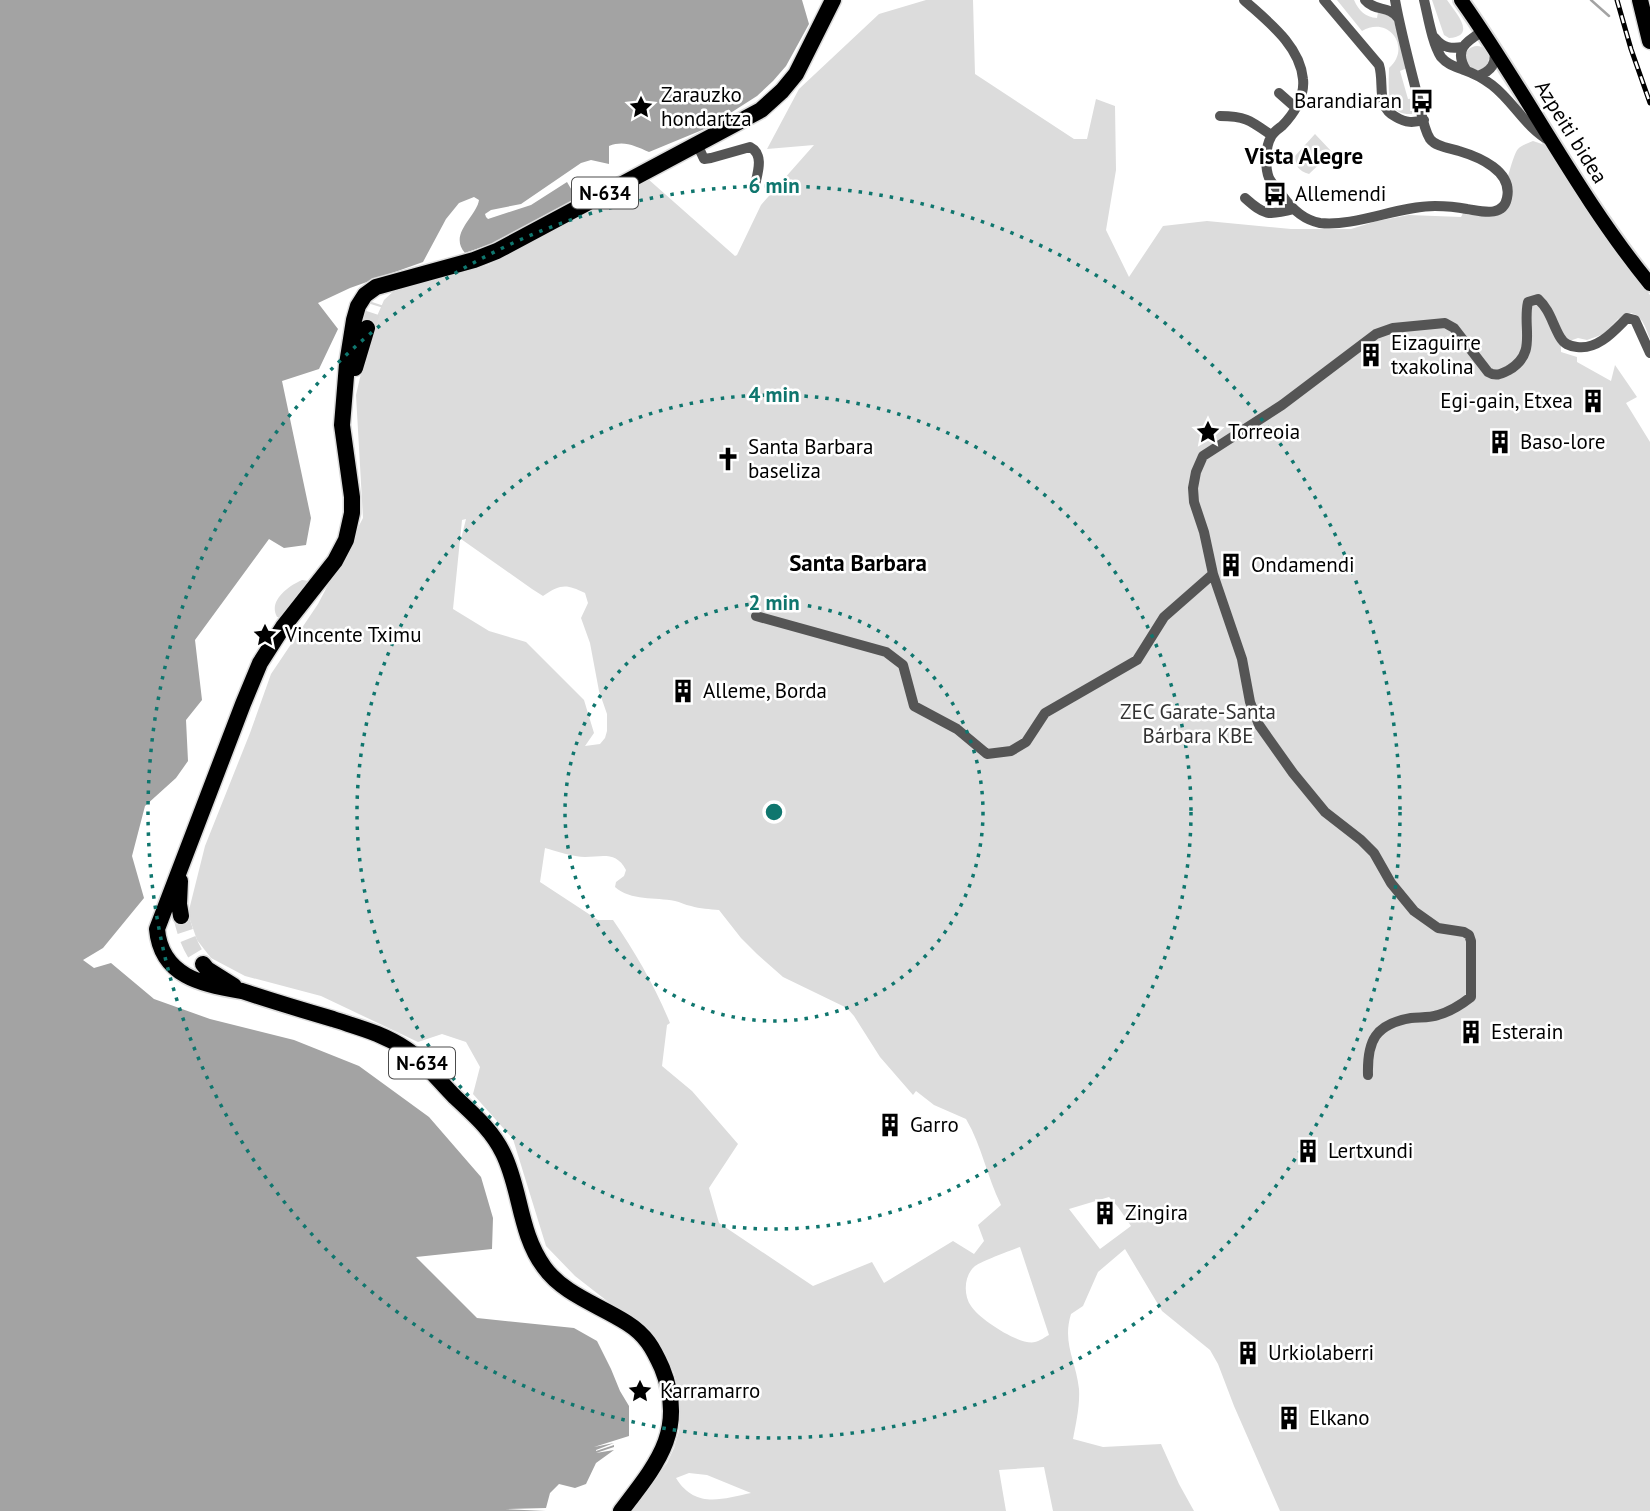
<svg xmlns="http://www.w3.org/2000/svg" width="1650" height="1511" font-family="'PT Sans',sans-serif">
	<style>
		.green { fill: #dcdcdc; fill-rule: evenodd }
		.water { fill: #a3a3a3 }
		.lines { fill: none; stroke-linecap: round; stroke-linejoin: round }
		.stream { stroke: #a3a3a3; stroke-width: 2.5 }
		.highway-tunnel { stroke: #d9d9d9; stroke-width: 16; stroke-dasharray: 16 8; stroke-linecap: butt }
		.major-casing { stroke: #dbdbdb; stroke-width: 18 }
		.highway-casing { stroke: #dbdbdb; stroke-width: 19 }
		.minor { stroke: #555; stroke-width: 10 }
		.major { stroke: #000; stroke-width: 14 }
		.highway { stroke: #000; stroke-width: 16 }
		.rail-casing { stroke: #000; stroke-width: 5 }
		.rail { stroke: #fff; stroke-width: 2.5; stroke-dasharray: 8; stroke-linecap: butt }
		.ring { fill: none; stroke: #0f766e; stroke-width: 3.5; stroke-dasharray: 3.5 7 }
		.labels { text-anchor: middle; stroke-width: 5; stroke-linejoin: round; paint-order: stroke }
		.shield { fill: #fff; stroke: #4c4c4c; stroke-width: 2 }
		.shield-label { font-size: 19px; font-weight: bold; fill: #000 }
		.poi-label { font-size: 21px; fill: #000; stroke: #fff; text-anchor: start }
		.street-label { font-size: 21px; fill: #000; stroke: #fff }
		.park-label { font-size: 21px; fill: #333; stroke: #fff }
		.neighbourhood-label { font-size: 23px; font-weight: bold; fill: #000; stroke: #fff }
		.centre { fill: #0f766e; stroke: #fff; stroke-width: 3.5 }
		.ring-label { font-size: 21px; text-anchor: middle; font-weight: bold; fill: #0f766e; stroke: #fff; stroke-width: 5; stroke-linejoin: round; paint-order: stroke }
	</style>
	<rect width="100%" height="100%" fill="#fff"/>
	<path class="green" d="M 926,0 L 973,0 L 975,74 L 1074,139 L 1087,139 L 1096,99 L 1115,106 L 1116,170 L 1106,230 L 1129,277 L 1163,226 L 1207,221 L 1291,229 L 1351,229 L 1377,221 L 1409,215 L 1461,217 L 1464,211 L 1498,214 C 1502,202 1512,155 1518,149 C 1521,145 1529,143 1533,141 L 1548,146 L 1613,250 L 1650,295 L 1650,339 C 1646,329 1643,316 1631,313 L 1618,319 L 1604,334 L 1587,340 L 1578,338 L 1561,344 L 1561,352 L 1577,357 L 1577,362 L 1611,381 L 1615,365 L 1637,397 L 1626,403 L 1650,442 L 1650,1511 L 1280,1511 L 1234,1406 L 1218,1364 L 1210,1350 L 1162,1311 L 1125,1249 L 1098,1272 L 1083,1306 L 1071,1314 C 1062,1343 1076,1361 1079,1389 C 1080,1406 1076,1423 1073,1439 L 1103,1447 L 1161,1444 L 1179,1484 L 1194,1511 L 1053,1511 L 1044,1467 L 999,1470 L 1006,1511 L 631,1511 L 667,1463 L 674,1448 L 679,1431 L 680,1412 L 679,1393 L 674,1373 L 664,1351 L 652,1336 L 575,1276 L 546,1246 L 513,1139 L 473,1094 L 480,1067 L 466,1042 L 442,1034 L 418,1042 L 321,996 L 245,976 L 211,958 L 197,940 L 188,914 L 205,846 L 250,733 L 271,674 L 318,604 L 363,518 L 356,395 L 371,330 L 384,300 L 399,286 L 488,265 L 648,179 L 735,256 L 737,255 L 761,205 L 814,145 L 767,149 L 799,89 L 879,14 ZM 466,519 L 461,539 L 532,589 L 543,596 C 561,584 566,584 585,593 L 588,603 L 581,618 L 590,643 L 599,691 L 607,714 L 607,731 L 605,738 L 600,744 L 585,746 L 594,733 L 584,700 L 526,642 L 489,631 L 453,609 L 462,520 ZM 545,848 C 556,851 574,857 585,857 C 602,857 616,851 626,870 L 624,876 L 616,882 L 615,887 C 631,901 655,897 675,901 C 680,902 685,905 691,906 C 700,909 710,909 719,910 L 741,938 L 757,954 L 783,977 L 847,1008 L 854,1016 L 880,1057 L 913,1095 L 916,1091 L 934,1105 L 966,1119 C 982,1146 987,1177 1001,1205 L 978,1225 L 984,1241 L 974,1254 L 953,1241 L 884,1283 L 872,1262 L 813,1286 L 719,1223 L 709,1188 L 738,1144 L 692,1091 L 662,1066 L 667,1025 L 670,1023 C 655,986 635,952 613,920 L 598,920 L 540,882 ZM 1109,1197 L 1118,1207 L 1131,1226 L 1100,1249 L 1069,1209 ZM 1020,1247 L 1049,1335 C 1045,1337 1040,1341 1035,1342 C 1020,1346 979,1319 971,1306 C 963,1295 964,1275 975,1266 C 982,1261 1011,1250 1020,1247 ZM 689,1473 L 707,1475 L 751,1493 C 722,1499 695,1509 676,1478 Z
		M 1337,0 L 1354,0 C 1359,11 1365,17 1377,18 L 1378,12 L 1393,17 L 1407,68 L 1400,71 L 1408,99 L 1415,98 L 1417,104 L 1411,106 L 1413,114 C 1384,116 1389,87 1389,68 C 1412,48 1389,15 1362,31 Z
		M 1432,0 L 1447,0 C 1455,12 1478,36 1449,38 L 1444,35 Z
		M1465 58a12 12 0 1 1 24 0a12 12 0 1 1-24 0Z
		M 1315,134 L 1332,152 L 1309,174 C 1298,171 1296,166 1295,156 Z
		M 302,580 L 309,581 L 281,617 L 277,617 C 268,601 288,586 302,580 Z"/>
	<path class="water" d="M 0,0 L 802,0 L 809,24 L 786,66 L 773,81 L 757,96 L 707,128 L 649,152 C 635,146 624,140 609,146 L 609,164 L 591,160 L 581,163 L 521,204 L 491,210 L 485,214 L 486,217 L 488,219 L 531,205 L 567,182 L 577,199 L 491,244 L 465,253 C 448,234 477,216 479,200 L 474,197 L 459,203 L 446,219 L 423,262 L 350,288 L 318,303 L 338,329 L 319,369 L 282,381 L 311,518 L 306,545 L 284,548 L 269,539 L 195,640 L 202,700 L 186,720 L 188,761 L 176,778 L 145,806 L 132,856 L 144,898 L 103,948 L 83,960 L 94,968 L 111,963 L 154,999 L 210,1019 L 294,1040 L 359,1066 L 429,1117 L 481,1177 L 493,1218 L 492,1249 L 416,1257 L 477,1318 L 574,1328 L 597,1341 L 611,1369 L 620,1391 L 629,1406 L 629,1436 L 594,1447 L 614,1443 L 596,1450 L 596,1451 L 614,1445 L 614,1447 L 596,1453 L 614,1450 L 596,1463 L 586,1484 L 575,1488 L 559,1484 L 550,1493 L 546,1508 L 505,1509 L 546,1511 L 0,1511 Z"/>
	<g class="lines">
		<path class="stream" d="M 1591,0 L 1609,16"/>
		<path class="highway-tunnel" d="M 367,328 L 375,303
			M 181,916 C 185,933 191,951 203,964"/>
		<g class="major-casing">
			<path id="major" d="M 1461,0 C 1527,93 1578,196 1650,284"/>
		</g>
		<g class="highway-casing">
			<path id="highway" d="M 1640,0 L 1650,41
				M 355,368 L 367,328
				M 180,881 L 179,904 L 181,916
				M 203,964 L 207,969 L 234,986
				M 621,1511 C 657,1464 687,1430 662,1368 C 653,1348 646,1335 627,1323 C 599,1305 563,1294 544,1267 C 519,1233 521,1189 503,1153 C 492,1130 473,1114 455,1097 C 440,1082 423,1060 406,1049 C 382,1033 360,1028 333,1019 C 302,1010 272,1001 242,991 C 202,985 161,976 157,929 L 243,704 L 260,663 L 283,627 L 335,561 L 346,540 L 352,513 L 352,497 L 342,425 L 347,364 L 354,320 L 358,306 L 365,295 L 376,287 L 474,260 L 497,251 L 761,110 L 782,91 L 796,74 L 833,0"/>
		</g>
		<path class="minor" d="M 1244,0 C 1267,21 1300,45 1303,79 C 1305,96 1294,114 1282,126 C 1278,129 1273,132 1271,137 C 1265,147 1265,168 1269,178 C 1272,184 1278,190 1282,195 C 1291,208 1304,220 1320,223 C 1355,227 1398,206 1435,206 C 1445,206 1457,207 1467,209 C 1481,211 1503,218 1507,198 C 1513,171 1479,157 1459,151 C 1450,148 1436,147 1430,139 C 1423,128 1421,110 1418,98 C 1410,66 1401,33 1395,0
			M 1324,0 L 1379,65 C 1385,84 1375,107 1396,117 C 1406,123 1413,123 1424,120
			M 1365,0 C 1375,12 1389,5 1398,18
			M 1424,0 C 1428,16 1432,43 1441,57 C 1448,65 1454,66 1464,70 C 1473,73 1484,79 1492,85 C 1514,102 1525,127 1550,141
			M 1435,38 C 1443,48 1451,49 1463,47
			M 1466,70 C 1453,49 1467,41 1483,31
			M 1478,76 C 1491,71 1497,64 1494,49
			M 1279,93 L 1296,108
			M 1220,116 C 1246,116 1251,121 1271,135
			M 697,144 L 704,159 L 711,158 L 750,147 C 764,154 758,172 755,185
			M 1245,198 C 1264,215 1268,216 1294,209
			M 756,616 L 886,652 L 903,665 L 914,706 L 957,729 L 987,754 L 1011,751 L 1026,742 L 1045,713 L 1137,660 L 1164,617 L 1213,574
			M 1368,1075 C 1367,1041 1375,1024 1411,1018 C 1419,1017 1430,1018 1438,1015 C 1449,1012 1462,1004 1471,997 L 1471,941 L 1469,935 L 1464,932 L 1438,928 L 1414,911 L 1391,883 L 1374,853 L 1361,840 L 1325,812 L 1293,773 L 1259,725 L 1250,702 L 1242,659 L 1213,574 L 1204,532 L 1194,502 L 1193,488 L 1196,472 L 1203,456 L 1282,405 L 1376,334 L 1393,328 L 1445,323 L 1454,328 L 1488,372 C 1496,377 1501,374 1509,370 C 1538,353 1522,328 1528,302 L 1538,299 C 1550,310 1552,323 1560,337 C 1564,344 1569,346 1577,347 C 1598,350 1614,331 1627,318 L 1635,320 L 1650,353"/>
		<use href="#major" class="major"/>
		<use href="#highway" class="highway"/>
		<g class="rail-casing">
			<path id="rail" d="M 1617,0 L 1631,49 L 1650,103"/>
		</g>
		<use href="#rail" class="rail"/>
	</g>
	<g class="ring">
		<circle cx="774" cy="812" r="209"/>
		<circle cx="774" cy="812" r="417"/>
		<circle cx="774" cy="812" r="626"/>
	</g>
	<defs>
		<g id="bus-bare" transform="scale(1.89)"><path d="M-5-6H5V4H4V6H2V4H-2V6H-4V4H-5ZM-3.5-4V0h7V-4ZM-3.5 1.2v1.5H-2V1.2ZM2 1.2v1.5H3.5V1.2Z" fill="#000" stroke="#fff" stroke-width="2.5" paint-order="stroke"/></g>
		<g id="sight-bare" transform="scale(1.89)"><path d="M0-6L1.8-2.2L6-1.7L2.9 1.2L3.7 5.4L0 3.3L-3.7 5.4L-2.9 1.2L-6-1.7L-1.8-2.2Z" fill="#000" stroke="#fff" stroke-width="2.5" paint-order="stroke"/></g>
		<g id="building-bare" transform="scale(1.89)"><path d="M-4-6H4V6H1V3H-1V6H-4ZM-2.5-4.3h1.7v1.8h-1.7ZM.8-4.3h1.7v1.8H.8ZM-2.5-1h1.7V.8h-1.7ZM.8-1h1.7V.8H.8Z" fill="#000" stroke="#fff" stroke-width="2.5" paint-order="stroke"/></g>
		<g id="church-bare" transform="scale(1.89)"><path d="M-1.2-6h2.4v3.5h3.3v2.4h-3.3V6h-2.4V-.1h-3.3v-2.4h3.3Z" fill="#000" stroke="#fff" stroke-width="2.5" paint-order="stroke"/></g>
	</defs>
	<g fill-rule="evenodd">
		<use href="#bus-bare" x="1422" y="101"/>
		<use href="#sight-bare" x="641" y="107"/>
		<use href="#bus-bare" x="1275" y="194"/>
		<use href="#building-bare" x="1371" y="355"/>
		<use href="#building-bare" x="1593" y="401"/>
		<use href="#sight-bare" x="1208" y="432"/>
		<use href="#building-bare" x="1500" y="442"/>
		<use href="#church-bare" x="728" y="459"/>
		<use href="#building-bare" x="1231" y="565"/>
		<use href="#sight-bare" x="265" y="635"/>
		<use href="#building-bare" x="683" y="691"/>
		<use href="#building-bare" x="1471" y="1032"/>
		<use href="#building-bare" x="890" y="1125"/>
		<use href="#building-bare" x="1308" y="1151"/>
		<use href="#building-bare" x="1105" y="1213"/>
		<use href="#building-bare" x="1248" y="1353"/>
		<use href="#sight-bare" x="640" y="1391"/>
		<use href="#building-bare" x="1289" y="1418"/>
	</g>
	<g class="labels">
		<g class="shield">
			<rect x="572" y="177.5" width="66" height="31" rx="5"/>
			<rect x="389" y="1047.5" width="66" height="31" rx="5"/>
		</g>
		<g class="shield-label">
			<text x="605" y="200">N-634</text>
			<text x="422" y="1070">N-634</text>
		</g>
		<g class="poi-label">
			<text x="661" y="102">Zarauzko<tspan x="661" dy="24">hondartza</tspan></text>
			<text x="1402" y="108" text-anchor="end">Barandiaran</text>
			<text x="1295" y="201">Allemendi</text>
			<text x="1391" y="350">Eizaguirre<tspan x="1391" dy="24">txakolina</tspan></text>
			<text x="1573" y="408" text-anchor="end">Egi-gain, Etxea</text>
			<text x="1228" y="439">Torreoia</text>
			<text x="1520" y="449">Baso-lore</text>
			<text x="748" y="454">Santa Barbara<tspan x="748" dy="24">baseliza</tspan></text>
			<text x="1251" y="572">Ondamendi</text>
			<text x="285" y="642">Vincente Tximu</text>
			<text x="703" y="698">Alleme, Borda</text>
			<text x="1491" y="1039">Esterain</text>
			<text x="910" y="1132">Garro</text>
			<text x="1328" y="1158">Lertxundi</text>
			<text x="1125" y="1220">Zingira</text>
			<text x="1268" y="1360">Urkiolaberri</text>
			<text x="660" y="1398">Karramarro</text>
			<text x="1309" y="1425">Elkano</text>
		</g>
		<g class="street-label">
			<text transform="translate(1571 132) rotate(58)" y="7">Azpeiti bidea</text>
		</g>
		<g class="park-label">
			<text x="1198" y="719">ZEC Garate-Santa<tspan x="1198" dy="24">Bárbara KBE</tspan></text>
		</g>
		<g class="neighbourhood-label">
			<text x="1304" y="164">Vista Alegre</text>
			<text x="858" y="571">Santa Barbara</text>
		</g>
	</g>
	<circle cx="774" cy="812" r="10" class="centre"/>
	<g class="ring-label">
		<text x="774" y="193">6 min</text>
		<text x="774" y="402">4 min</text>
		<text x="774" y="610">2 min</text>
	</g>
</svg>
